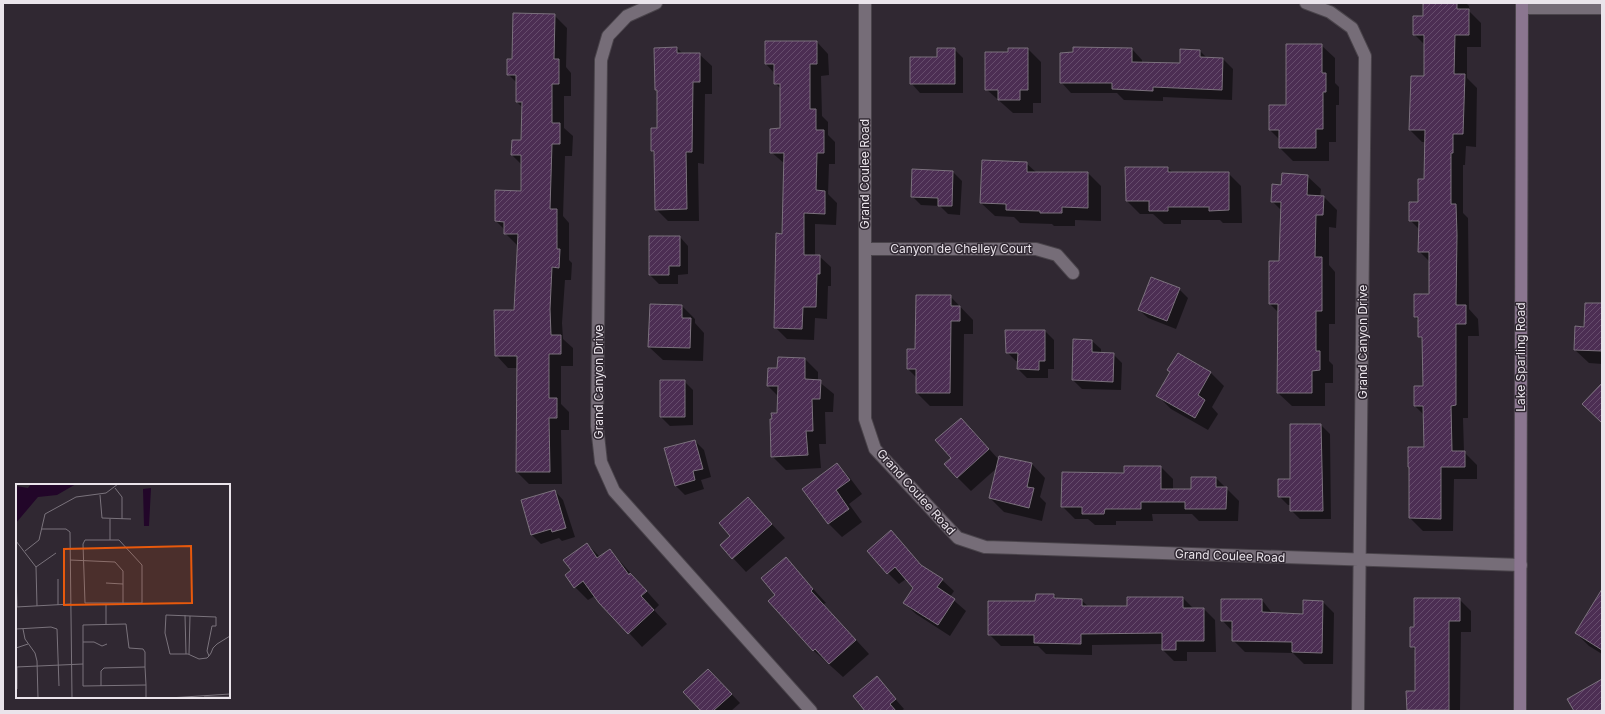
<svg xmlns="http://www.w3.org/2000/svg" width="1605" height="714" font-family="Inter,sans-serif">
	<style>
		.shadow { fill: #0007 }
		.building { fill: url(#building-hatch); stroke: #7b717d }
		.lines { fill: none; stroke-linecap: round; stroke-linejoin: round }
		.street-casing { stroke: #4a444b; stroke-width: 14 }
		.secondary-casing { stroke: #4a444b; stroke-width: 14 }
		.street { stroke: #766d78; stroke-width: 12 }
		.secondary { stroke: #8b7690; stroke-width: 12 }
		.labels { text-anchor: middle; stroke-width: 3; stroke-linejoin: round; paint-order: stroke }
		.street-label { font-size: 12px; fill: #eae4eb; stroke: #302832 }
		.inset-road { fill: none; stroke: #7a737c; stroke-width: 1 }
		.view { fill: #e8590c; fill-opacity: 0.15; stroke: #e8590c; stroke-width: 2 }
		.inset-edge { fill: none; stroke: #eae4eb; stroke-width: 2 }
	</style>
	<defs>
		<pattern id="building-hatch" width="6" height="6" patternUnits="userSpaceOnUse"><rect width="6" height="6" fill="#4c2e53"/><path d="M-1 1l2-2M0 6l6-6M5 7l2-2" fill="none" stroke="#664c6c"/></pattern>
	</defs>
	<rect width="100%" height="100%" fill="#302832"/>
	<path class="shadow" d="M 1424,3 L 1466,3 L 1469,6 L 1469,11 L 1481,23 L 1481,47 L 1467,47 L 1467,78 L 1477,88 L 1476,147 L 1466,146 L 1465,165 L 1463,165 L 1463,213 L 1468,218 L 1469,309 L 1478,319 L 1479,336 L 1468,336 L 1468,418 L 1463,418 L 1464,452 L 1477,465 L 1477,479 L 1454,479 L 1453,531 L 1423,531 L 1410,518 L 1410,468 L 1409,467 L 1425,448 L 1424,415 L 1415,406 L 1424,387 L 1423,340 L 1419,336 L 1419,321 L 1415,317 L 1430,295 L 1430,262 L 1419,251 L 1420,230 L 1410,220 L 1419,203 L 1425,180 L 1426,142 L 1422,142 L 1410,130 L 1424,77 L 1425,45 L 1414,34 L 1424,17 Z
		M 554,15 L 567,28 L 566,67 L 571,73 L 571,96 L 564,96 L 564,128 L 573,136 L 572,156 L 565,156 L 563,216 L 569,223 L 569,260 L 572,263 L 571,280 L 565,280 L 562,323 L 563,339 L 573,348 L 573,366 L 561,366 L 561,404 L 569,412 L 569,430 L 561,430 L 562,484 L 529,484 L 517,472 L 518,368 L 508,368 L 496,355 L 515,311 L 518,246 L 505,233 L 505,230 L 496,221 L 522,192 L 522,165 L 512,155 L 522,141 L 523,108 L 517,102 L 517,83 L 508,74 L 513,60 Z
		M 766,42 L 817,42 L 828,54 L 829,75 L 821,76 L 822,116 L 828,122 L 828,135 L 835,142 L 835,164 L 829,164 L 828,194 L 837,203 L 836,225 L 815,224 L 815,256 L 819,256 L 831,267 L 831,286 L 828,286 L 827,319 L 815,318 L 814,340 L 787,339 L 775,327 L 783,235 L 785,164 L 771,152 L 781,129 L 781,89 L 775,83 L 775,74 L 766,64 Z
		M 1321,45 L 1335,58 L 1335,83 L 1339,87 L 1339,105 L 1336,105 L 1336,142 L 1329,142 L 1329,161 L 1293,161 L 1280,148 L 1280,140 L 1270,130 L 1270,106 L 1287,106 Z
		M 677,48 L 683,54 L 699,54 L 712,66 L 712,94 L 705,94 L 704,164 L 698,163 L 699,221 L 668,221 L 656,209 L 655,154 L 652,151 L 658,129 L 658,92 L 656,90 Z
		M 954,49 L 963,58 L 963,93 L 920,93 L 912,84 L 938,58 Z
		M 1028,49 L 1041,62 L 1041,103 L 1033,103 L 1033,113 L 1013,113 L 986,89 L 1009,53 Z
		M 1132,49 L 1142,60 L 1142,63 L 1181,64 L 1200,51 L 1207,58 L 1223,59 L 1233,69 L 1232,100 L 1163,97 L 1163,101 L 1124,100 L 1117,93 L 1071,93 L 1061,82 Z
		M 1026,163 L 1037,173 L 1088,173 L 1101,186 L 1101,221 L 1075,220 L 1075,226 L 1054,226 L 1052,224 L 1020,223 L 1014,217 L 995,216 L 981,203 Z
		M 1168,168 L 1173,173 L 1228,173 L 1241,186 L 1242,223 L 1223,223 L 1220,220 L 1181,220 L 1181,224 L 1164,224 L 1153,214 L 1140,214 L 1127,201 Z
		M 953,172 L 962,181 L 960,215 L 948,214 L 940,206 L 921,205 L 912,196 Z
		M 1307,176 L 1321,189 L 1320,197 L 1324,197 L 1337,210 L 1336,228 L 1329,227 L 1329,265 L 1335,272 L 1335,324 L 1329,324 L 1329,361 L 1333,365 L 1333,383 L 1325,383 L 1325,406 L 1292,406 L 1278,393 L 1279,313 L 1270,304 L 1280,262 L 1282,211 L 1272,201 L 1282,186 Z
		M 680,237 L 688,246 L 688,274 L 678,275 L 678,284 L 659,284 L 650,275 Z
		M 1179,289 L 1188,298 L 1176,329 L 1148,318 L 1139,310 Z
		M 950,296 L 973,320 L 973,334 L 964,334 L 963,406 L 930,406 L 917,393 L 917,378 L 908,369 L 916,350 Z
		M 1602,304 L 1602,364 L 1589,363 L 1575,350 L 1585,328 Z
		M 682,306 L 695,319 L 695,323 L 704,333 L 703,361 L 663,360 L 649,347 Z
		M 1045,331 L 1054,340 L 1054,369 L 1048,369 L 1048,378 L 1027,378 L 1018,369 L 1018,361 L 1016,361 L 1007,352 Z
		M 1074,340 L 1092,341 L 1101,349 L 1101,353 L 1113,354 L 1122,363 L 1121,390 L 1082,389 L 1073,380 Z
		M 1178,354 L 1211,373 L 1224,386 L 1212,407 L 1218,414 L 1208,430 L 1171,409 L 1158,396 L 1171,372 Z
		M 805,359 L 818,372 L 818,381 L 834,394 L 833,412 L 825,412 L 826,444 L 819,444 L 821,468 L 786,470 L 772,456 L 773,419 L 778,414 L 778,396 L 768,386 L 778,370 Z
		M 684,381 L 693,390 L 693,425 L 670,426 L 661,417 Z
		M 1321,425 L 1330,434 L 1331,519 L 1300,519 L 1291,510 L 1291,505 L 1288,505 L 1279,496 L 1291,480 Z
		M 974,432 L 999,460 L 1032,464 L 1045,478 L 1040,497 L 1046,503 L 1042,521 L 1004,512 L 990,498 L 998,467 L 971,491 L 957,477 L 952,458 Z
		M 695,441 L 704,450 L 711,477 L 701,480 L 704,489 L 685,495 L 676,486 Z
		M 837,464 L 850,478 L 862,494 L 849,504 L 862,522 L 842,537 L 828,523 Z
		M 1161,467 L 1173,479 L 1173,490 L 1192,490 L 1216,478 L 1239,501 L 1238,521 L 1199,521 L 1192,514 L 1152,514 L 1153,521 L 1116,521 L 1116,525 L 1095,525 L 1088,519 L 1075,519 L 1062,506 L 1125,474 Z
		M 555,491 L 563,500 L 575,537 L 562,541 L 559,538 L 541,544 L 532,535 L 522,501 Z
		M 748,499 L 785,538 L 746,572 L 721,545 L 732,536 Z
		M 891,532 L 924,568 L 942,580 L 954,591 L 950,597 L 966,611 L 950,636 L 916,614 L 904,603 L 914,588 L 906,579 L 899,584 L 888,573 Z
		M 587,544 L 600,557 L 610,550 L 659,605 L 654,610 L 667,624 L 642,647 L 595,596 L 588,600 L 575,587 L 572,571 Z
		M 785,558 L 826,603 L 823,604 L 869,654 L 843,677 L 813,650 Z
		M 1036,595 L 1054,595 L 1058,599 L 1081,600 L 1089,607 L 1128,607 L 1183,598 L 1194,609 L 1204,609 L 1215,620 L 1216,652 L 1187,652 L 1187,661 L 1174,661 L 1163,650 L 1163,644 L 1092,645 L 1092,655 L 1046,654 L 1038,646 L 1001,646 L 989,634 L 1036,602 Z
		M 1459,599 L 1471,611 L 1471,632 L 1461,632 L 1460,711 L 1407,711 L 1407,692 L 1416,692 L 1416,651 L 1411,646 L 1415,628 Z
		M 1602,599 L 1602,654 L 1589,646 L 1576,633 Z
		M 1262,600 L 1273,614 L 1304,615 L 1323,602 L 1334,613 L 1333,664 L 1304,664 L 1293,653 L 1245,652 L 1233,640 L 1233,632 L 1222,620 Z
		M 877,678 L 904,709 L 901,711 L 866,711 Z
		M 717,679 L 740,703 L 731,711 L 703,711 Z"/>
	<path class="building" d="M 1423,3 L 1457,3 L 1457,9 L 1469,9 L 1469,35 L 1455,35 L 1454,74 L 1465,74 L 1463,134 L 1453,134 L 1453,153 L 1451,153 L 1451,204 L 1456,204 L 1457,235 L 1456,305 L 1466,305 L 1466,324 L 1456,324 L 1456,405 L 1451,406 L 1452,451 L 1465,451 L 1465,467 L 1441,467 L 1441,519 L 1409,518 L 1409,467 L 1408,467 L 1408,447 L 1424,447 L 1423,406 L 1414,406 L 1414,386 L 1423,386 L 1422,337 L 1418,337 L 1418,317 L 1414,317 L 1414,294 L 1429,294 L 1429,252 L 1418,252 L 1419,221 L 1409,221 L 1409,202 L 1418,202 L 1418,179 L 1424,179 L 1425,130 L 1409,130 L 1411,76 L 1424,76 L 1424,35 L 1413,35 L 1413,16 L 1423,16 Z
		M 513,13 L 555,14 L 554,59 L 559,59 L 559,84 L 552,84 L 552,123 L 560,123 L 560,144 L 552,144 L 550,209 L 557,209 L 557,249 L 560,249 L 559,268 L 552,267 L 550,309 L 551,335 L 561,335 L 561,354 L 549,354 L 549,398 L 557,398 L 557,418 L 549,418 L 550,472 L 516,472 L 517,356 L 495,356 L 494,310 L 514,310 L 518,234 L 504,234 L 504,222 L 495,221 L 495,190 L 521,191 L 521,155 L 511,155 L 512,140 L 521,140 L 522,102 L 516,102 L 516,75 L 507,75 L 507,59 L 512,59 Z
		M 765,41 L 817,41 L 817,64 L 810,64 L 810,109 L 816,109 L 816,130 L 824,130 L 824,153 L 817,153 L 816,190 L 825,191 L 825,214 L 804,213 L 804,255 L 820,255 L 820,274 L 817,274 L 816,307 L 803,307 L 802,329 L 774,328 L 776,233 L 782,234 L 784,153 L 770,153 L 770,129 L 780,128 L 780,84 L 774,84 L 774,64 L 765,64 Z
		M 1286,44 L 1322,44 L 1322,73 L 1326,73 L 1326,92 L 1323,92 L 1323,129 L 1316,129 L 1316,148 L 1279,148 L 1279,130 L 1269,130 L 1269,105 L 1286,105 Z
		M 677,47 L 677,53 L 700,53 L 700,82 L 693,82 L 692,152 L 686,152 L 687,209 L 655,210 L 654,151 L 651,151 L 651,128 L 657,128 L 657,90 L 655,90 L 654,48 Z
		M 1073,47 L 1132,48 L 1132,62 L 1180,63 L 1180,49 L 1200,50 L 1200,57 L 1223,58 L 1222,90 L 1153,87 L 1153,91 L 1112,89 L 1112,83 L 1060,83 L 1060,53 L 1073,52 Z
		M 937,48 L 955,48 L 955,84 L 910,84 L 910,57 L 937,57 Z
		M 1008,48 L 1028,48 L 1028,90 L 1020,90 L 1020,100 L 998,100 L 998,90 L 985,90 L 985,52 L 1008,52 Z
		M 982,160 L 1027,162 L 1027,172 L 1088,172 L 1088,208 L 1062,207 L 1062,213 L 1040,213 L 1040,211 L 1006,210 L 1006,204 L 980,203 Z
		M 1125,167 L 1168,167 L 1168,172 L 1229,172 L 1229,210 L 1209,211 L 1209,207 L 1168,207 L 1168,211 L 1149,211 L 1149,201 L 1126,201 Z
		M 912,169 L 953,171 L 952,206 L 938,206 L 938,198 L 911,197 Z
		M 1282,173 L 1308,175 L 1307,195 L 1324,196 L 1323,215 L 1316,215 L 1315,257 L 1322,257 L 1322,311 L 1316,311 L 1316,351 L 1320,351 L 1320,370 L 1312,371 L 1312,393 L 1277,393 L 1278,304 L 1269,304 L 1269,261 L 1279,261 L 1281,202 L 1271,202 L 1272,184 L 1281,185 Z
		M 649,236 L 680,236 L 680,266 L 669,266 L 669,275 L 649,275 Z
		M 1151,277 L 1180,288 L 1167,321 L 1138,310 Z
		M 916,295 L 951,295 L 951,306 L 960,306 L 960,321 L 951,321 L 950,393 L 916,393 L 916,369 L 907,369 L 907,349 L 915,349 Z
		M 1585,303 L 1602,303 L 1602,351 L 1574,350 L 1575,326 L 1584,327 Z
		M 650,304 L 682,305 L 682,318 L 691,318 L 690,348 L 648,347 Z
		M 1005,330 L 1045,330 L 1045,361 L 1039,361 L 1039,370 L 1017,369 L 1018,353 L 1006,353 Z
		M 1073,339 L 1092,340 L 1092,352 L 1114,353 L 1113,382 L 1072,380 Z
		M 1178,353 L 1211,372 L 1198,395 L 1205,400 L 1195,418 L 1156,396 L 1170,372 L 1167,370 Z
		M 778,357 L 805,358 L 805,379 L 821,380 L 820,399 L 812,399 L 813,431 L 806,431 L 808,455 L 771,457 L 770,419 L 772,419 L 771,413 L 777,413 L 778,386 L 767,386 L 768,368 L 777,368 Z
		M 660,380 L 685,380 L 685,417 L 660,417 Z
		M 1602,383 L 1602,423 L 1582,404 Z
		M 961,418 L 989,449 L 957,478 L 944,464 L 951,458 L 935,440 Z
		M 1290,424 L 1321,424 L 1323,511 L 1290,511 L 1290,497 L 1278,497 L 1278,479 L 1290,479 Z
		M 695,440 L 703,469 L 693,471 L 695,480 L 675,486 L 664,448 Z
		M 999,456 L 1032,463 L 1027,487 L 1034,488 L 1029,508 L 989,498 Z
		M 837,463 L 850,480 L 836,490 L 849,509 L 828,524 L 802,489 Z
		M 1124,466 L 1161,466 L 1161,489 L 1191,489 L 1191,477 L 1216,477 L 1216,487 L 1227,487 L 1226,509 L 1185,509 L 1185,502 L 1141,502 L 1141,509 L 1105,509 L 1104,514 L 1082,514 L 1082,507 L 1061,507 L 1062,472 L 1124,473 Z
		M 555,490 L 566,528 L 552,532 L 551,529 L 531,535 L 521,500 Z
		M 748,497 L 772,524 L 732,559 L 720,545 L 730,536 L 719,523 Z
		M 891,530 L 921,565 L 943,579 L 937,587 L 955,599 L 938,625 L 903,603 L 913,588 L 895,567 L 887,574 L 867,551 Z
		M 587,543 L 597,558 L 610,549 L 629,575 L 630,573 L 647,591 L 641,596 L 654,610 L 628,634 L 599,603 L 583,581 L 574,588 L 565,575 L 571,570 L 563,560 Z
		M 786,557 L 813,589 L 811,591 L 856,640 L 829,664 L 815,649 L 813,651 L 768,601 L 775,595 L 761,578 Z
		M 1602,589 L 1602,650 L 1575,633 Z
		M 1036,594 L 1054,594 L 1054,598 L 1082,599 L 1082,606 L 1127,606 L 1127,597 L 1183,597 L 1183,608 L 1204,608 L 1204,641 L 1176,641 L 1176,650 L 1162,650 L 1162,633 L 1081,634 L 1081,644 L 1034,643 L 1034,635 L 988,635 L 988,601 L 1035,601 Z
		M 1414,598 L 1460,598 L 1460,621 L 1449,621 L 1449,710 L 1407,710 L 1406,691 L 1415,691 L 1415,647 L 1410,647 L 1410,627 L 1414,627 Z
		M 1221,599 L 1262,599 L 1262,612 L 1303,614 L 1303,600 L 1323,601 L 1322,653 L 1292,652 L 1292,642 L 1232,641 L 1232,621 L 1221,621 Z
		M 708,669 L 732,694 L 713,711 L 701,711 L 683,692 Z
		M 877,676 L 896,699 L 890,704 L 896,711 L 865,711 L 853,696 Z
		M 1602,679 L 1602,711 L 1574,711 L 1567,699 Z"/>
	<g class="lines">
		<g class="street-casing">
			<path id="street" d="M 656,3 L 627,16 L 608,36 L 601,60 L 597,426 L 601,462 L 614,491 L 811,711
				M 865,3 L 865,419 L 875,449 L 958,538 L 985,547 L 1521,565
				M 1306,3 L 1330,12 L 1352,28 L 1365,56 L 1358,711
				M 1522,8 L 1602,8
				M 865,249 L 1036,249 L 1057,255 L 1073,273"/>
		</g>
		<g class="secondary-casing">
			<path id="secondary" d="M 1520,711 L 1522,3"/>
		</g>
		<use href="#street" class="street"/>
		<use href="#secondary" class="secondary"/>
	</g>
	<g class="labels">
		<g class="street-label">
			<text transform="translate(865 174) rotate(-90)" y="4">Grand Coulee Road</text>
			<text x="961" y="253">Canyon de Chelley Court</text>
			<text transform="translate(1363 342) rotate(-90)" y="4">Grand Canyon Drive</text>
			<text transform="translate(1521 357) rotate(-90)" y="4">Lake Sparling Road</text>
			<text transform="translate(599 382) rotate(-90)" y="4">Grand Canyon Drive</text>
			<text transform="translate(916 492) rotate(48)" y="4">Grand Coulee Road</text>
			<text transform="translate(1230 556) rotate(2)" y="4">Grand Coulee Road</text>
		</g>
	</g>
	<g transform="translate(16 484)">
		<rect width="214" height="214" fill="#302832"/>
		<path d="M 15,0 L 22,1 L 60,0 L 41,11 L 22,13 L 0,39 L 0,2 L 12,4 ZM 135,4 L 133,42 L 128,42 L 127,5 Z" fill="#220629"/>
		<path class="inset-road" d="M 99,4 L 106,13 L 106,35M 84,11 L 86,34 L 115,35M 26,45 L 50,45 L 54,48 L 56,214M 69,56 L 103,56 L 126,81 L 126,119 L 69,119 L 67,60 ZM 94,56 L 94,35M 0,57 L 20,83 L 21,122M 9,67 L 23,56 L 29,30 L 60,13 L 90,9 L 102,0M 54,76 L 99,78 L 107,87 L 107,120M 20,83 L 40,69M 0,91 L 1,123M 90,99 L 107,100M 90,120 L 90,140M 42,121 L 42,95M 0,123 L 55,120M 169,131 L 170,170M 0,145 L 35,143 L 41,145 L 43,202M 7,145 L 9,155 L 19,169 L 21,177 L 22,214M 67,158 L 78,158 L 86,162 L 91,160M 0,164 L 12,160M 173,170 L 174,132M 193,172 L 191,167 L 196,142 L 200,142 L 200,133 L 150,131 L 149,149 L 154,170 L 172,170 L 183,175 L 191,174 L 193,172 L 195,169 L 197,164 L 201,160 L 214,152M 0,183 L 67,180M 1,183 L 1,205M 130,201 L 67,202 L 67,141 L 110,140 L 113,164 L 127,165 L 129,168 L 129,183 L 130,201 L 130,214M 85,202 L 85,187 L 88,184 L 129,183M 188,213 L 214,213M 153,214 L 214,210"/>
		<path class="view" d="M 175,62 L 176,119 L 48,121 L 48,65 Z"/>
		<rect width="214" height="214" class="inset-edge"/>
	</g>
	<rect width="1605" height="714" fill="none" stroke="#eae4eb" stroke-width="8"/>
</svg>
